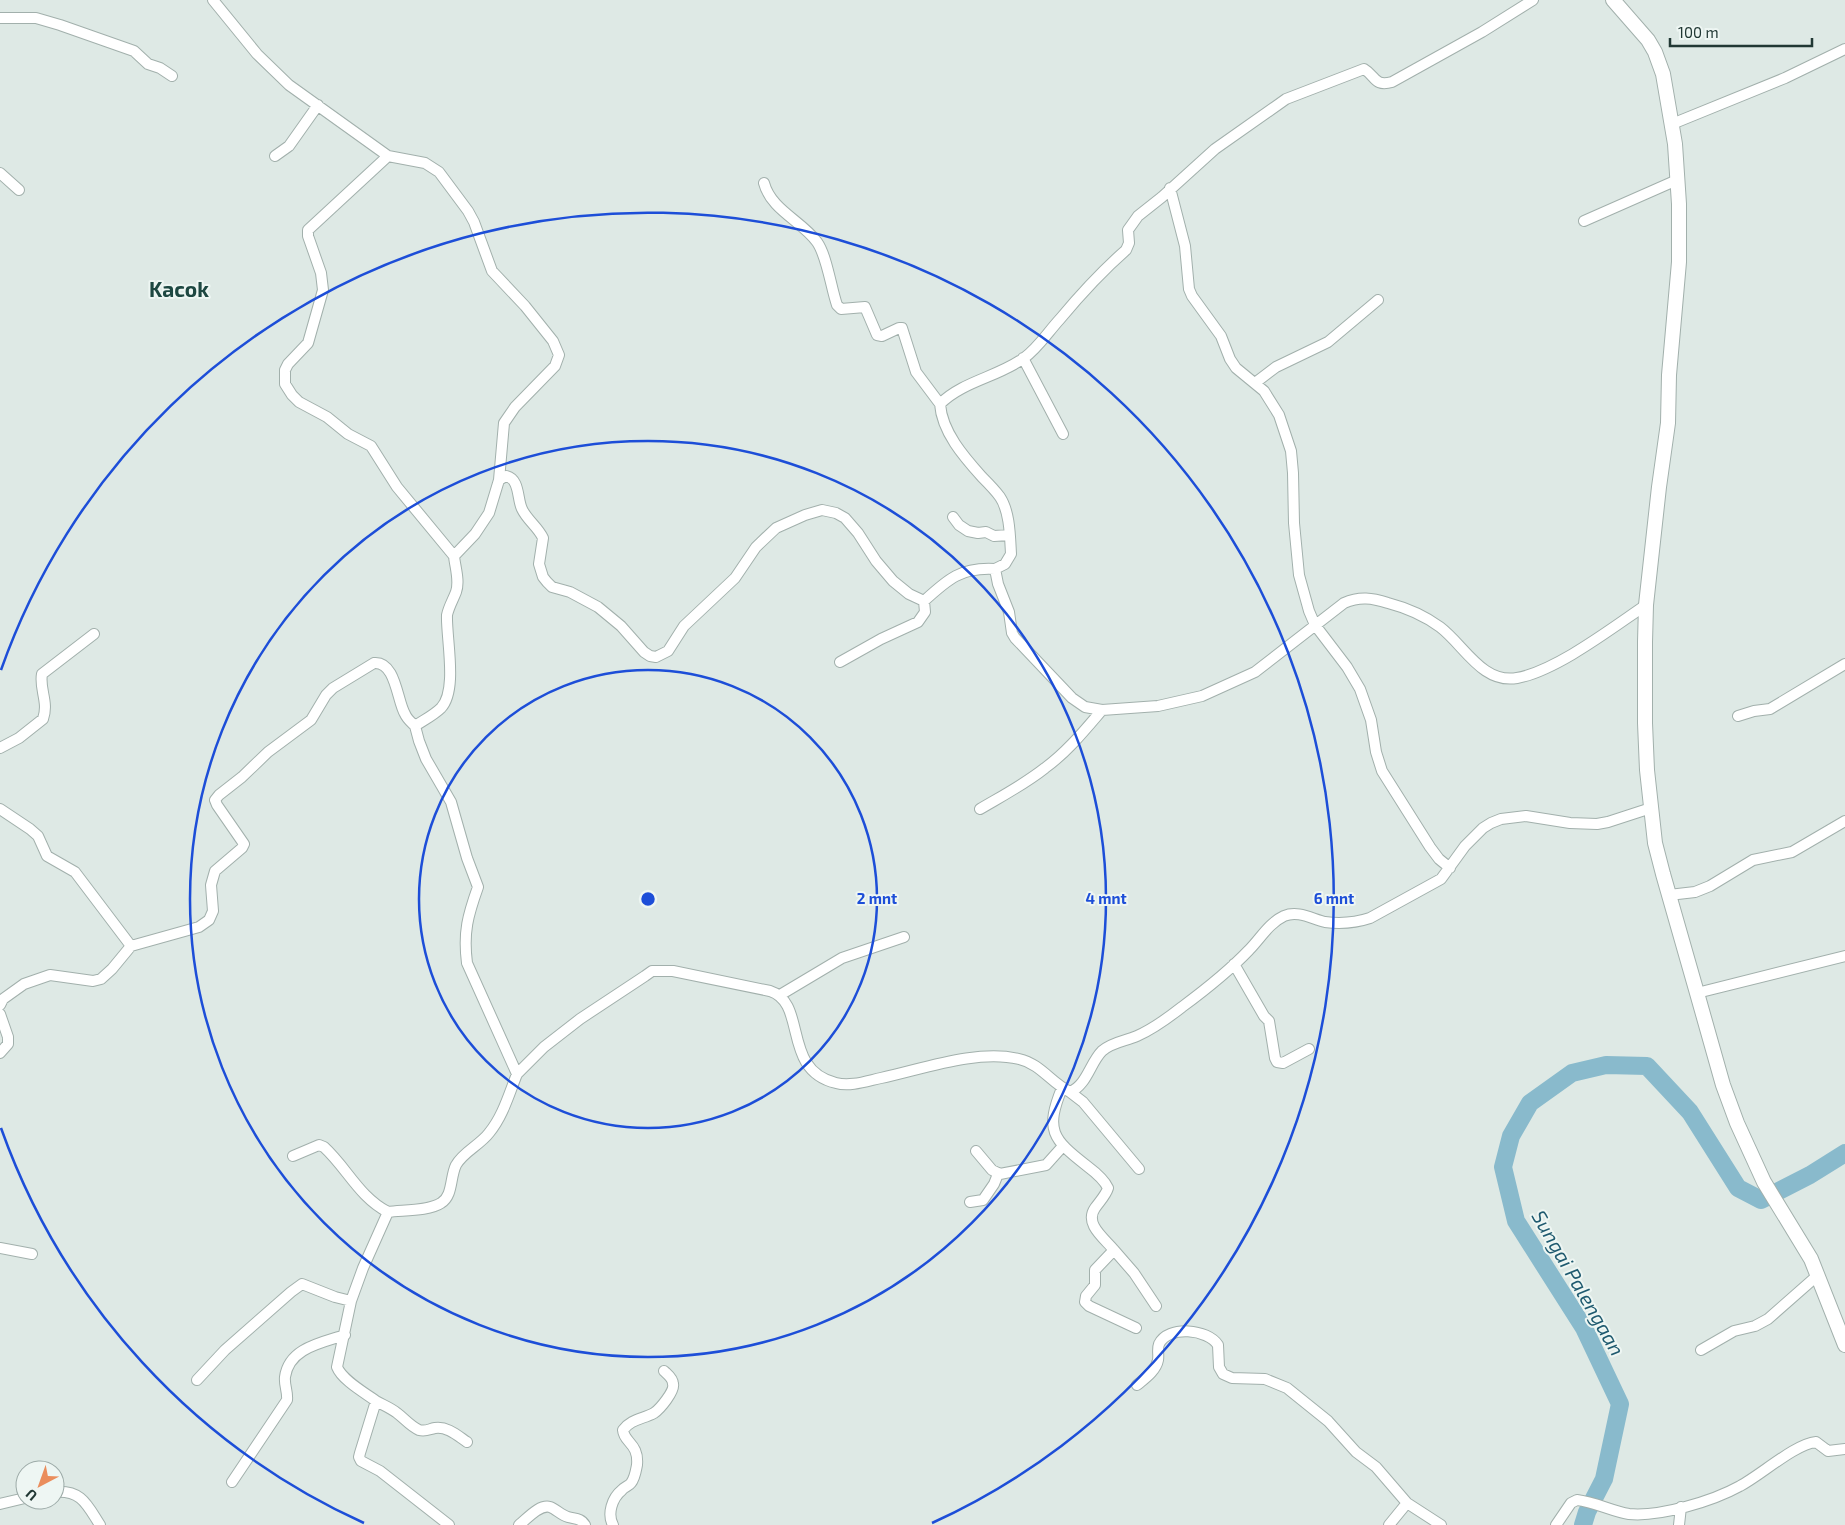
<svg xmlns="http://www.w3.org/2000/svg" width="1845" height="1525" font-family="'Exo 2',sans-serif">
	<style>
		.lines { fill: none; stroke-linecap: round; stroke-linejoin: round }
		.river { stroke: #89bacc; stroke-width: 18 }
		.minor-casing { stroke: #a2b0ac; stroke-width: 12 }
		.tertiary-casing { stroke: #a2b0ac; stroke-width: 16 }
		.minor { stroke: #fff; stroke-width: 10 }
		.tertiary { stroke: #fff; stroke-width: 14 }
		.ring { fill: none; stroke: #1d4ed8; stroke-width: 2.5 }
		.labels { text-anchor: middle; stroke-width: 4; stroke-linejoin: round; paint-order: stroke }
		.water-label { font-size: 20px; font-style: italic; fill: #1f5a6f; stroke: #eef6f3 }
		.quarter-label { font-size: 21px; font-weight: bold; fill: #1e4842; stroke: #eef6f3 }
		.centre { fill: #1d4ed8; stroke: #eef6f3; stroke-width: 2.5 }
		.ring-label { font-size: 15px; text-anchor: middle; font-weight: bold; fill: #1d4ed8; stroke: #eef6f3; stroke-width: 4; stroke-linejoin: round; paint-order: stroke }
	</style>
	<rect width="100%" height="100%" fill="#dee9e5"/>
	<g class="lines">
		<path class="river" d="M 1583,1525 L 1587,1512 L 1604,1479 L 1620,1404 L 1584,1328 L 1516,1221 L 1503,1167 L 1511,1136 L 1530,1103 L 1572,1073 L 1606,1065 L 1647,1066 L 1690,1112 L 1738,1188 L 1761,1200 L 1810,1175 L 1845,1153"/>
		<g class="minor-casing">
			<path id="minor" d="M 213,0 L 257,54 L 289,85 L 388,156 L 425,163 L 439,172 L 468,211 L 474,222 L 492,271 L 525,306 L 553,341 L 559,355 L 555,366 L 515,407 L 504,423 L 499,480 L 489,513 L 475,534 L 454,556 C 455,567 460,581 456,592 C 453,600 449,606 447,615 C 446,638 458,690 441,708 C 434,715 424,720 415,726 L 419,741 L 426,759 L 451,802 L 467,858 L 478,887 C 468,915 463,932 467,963 L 517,1074 C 509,1094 503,1116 489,1133 C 480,1145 463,1152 456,1165 C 450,1177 453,1196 441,1203 C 429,1211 403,1210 388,1212 L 363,1268 L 351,1301 L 337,1367 C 342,1380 365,1393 376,1401 L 360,1453 L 359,1457 L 361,1461 L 380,1471 L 449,1525
				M 0,18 L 36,18 L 60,25 L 134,51 L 148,64 L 160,68 L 172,76
				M 1672,124 L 1785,78 L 1845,49
				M 275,156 L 289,146 L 318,105
				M 388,156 L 308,230 L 308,236 L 321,273 L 323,290 L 308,343 L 288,364 L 285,370 L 285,384 L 292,395 L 299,402 L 327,417 L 348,434 L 371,446 L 397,487 L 454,556
				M 0,173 L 19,190
				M 764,183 C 771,210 802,221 817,242 C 827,256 831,288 837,305 L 841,309 L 865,307 L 877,335 L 882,336 L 899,328 L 902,328 L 916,372 L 940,404
				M 1170,188 L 1185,246 L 1189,289 L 1192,296 L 1221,336 L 1230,359 L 1236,368 L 1264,391 L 1279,415 L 1291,451 L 1293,473 L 1294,523 L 1299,575 L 1309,611 L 1315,625 L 1347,667 L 1360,689 L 1371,720 L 1376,752 L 1382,771 L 1430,847 L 1439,859 L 1450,868
				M 1584,221 L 1677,180
				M 1023,358 L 1063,434
				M 1255,383 L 1276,367 L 1328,342 L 1378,300
				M 499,480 L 506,476 C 520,479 517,499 522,509 C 527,520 538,527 543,538 L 539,564 L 543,577 L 547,582 L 552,587 L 570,592 L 598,607 L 621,626 L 644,652 L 650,656 L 656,657 L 668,651 L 684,626 L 735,578 L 756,547 L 776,528 L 805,515 L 822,510 L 836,513 L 845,518 L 858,533 L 876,561 L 893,581 L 909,594 L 924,601 C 948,579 961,567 995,569 L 998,584 L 1009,612 L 1012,633 L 1015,638 L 1072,698 L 1085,707 L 1102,710 L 1158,706 L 1202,696 L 1255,672 L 1344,603 C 1360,596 1372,598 1388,603 C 1407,608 1425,616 1440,627 C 1464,645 1482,684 1517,678 C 1556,671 1612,628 1646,605
				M 953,517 L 959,525 L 968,531 L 978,533 L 986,532 L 994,536 L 1009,535
				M 995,569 L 1005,564 L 1011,554 C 1010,537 1010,512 1000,497 C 995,490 988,483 982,477 C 964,457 942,432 940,404 C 963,381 998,377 1024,358 C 1038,348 1048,332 1060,319 C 1080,295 1102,271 1126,250 L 1129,243 L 1128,230 L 1138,216 L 1162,197 L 1215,149 L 1279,104 L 1286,99 L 1364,69 C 1376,76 1374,87 1392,82 L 1482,32 L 1533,0
				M 840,662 L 881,639 L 918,622 L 925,612 L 924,601
				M 1738,716 L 1754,711 L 1770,709 L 1845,664
				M 0,748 L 19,738 L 43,719 C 49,702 39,689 42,674 L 94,634
				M 0,809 L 30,829 L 38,836 L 47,856 L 75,872 L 131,946
				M 980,809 C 1002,796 1025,784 1045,768 C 1067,752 1084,731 1102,710
				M 1669,895 L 1695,892 L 1710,886 L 1753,860 L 1792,852 L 1845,821
				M 1234,964 L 1264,1016 L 1269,1021 L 1275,1058 L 1277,1062 L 1283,1063 L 1309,1049
				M 1697,993 L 1845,956
				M 780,995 L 842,958 L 904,937
				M 0,1005 L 3,999 L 24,984 L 50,975 L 93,981 L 101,979 L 112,969 L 131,946 L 199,927 L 209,920 L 213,911 L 211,885 L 215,871 L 242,848 L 244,844 L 217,805 L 215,800 L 219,795 L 242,777 L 268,752 L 311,720 L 326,695 L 333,688 L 374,663 C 396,661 397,701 405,714 C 407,719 412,723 415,726
				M 0,1014 L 8,1037 L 8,1044 L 0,1053
				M 517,1074 L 544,1047 L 580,1019 L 645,976 L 652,971 L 673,971 L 770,991 C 808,1003 781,1070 836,1083 C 850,1087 867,1081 881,1078 C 923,1069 977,1049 1019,1059 C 1041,1064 1051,1083 1070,1092 C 1087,1085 1090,1063 1102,1051 C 1112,1042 1126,1041 1137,1036 C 1153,1029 1168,1018 1182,1007 C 1205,990 1229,971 1249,950 C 1260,939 1269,923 1284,916 C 1298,910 1312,919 1325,922 C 1341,924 1355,923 1370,918 L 1441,879 L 1465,846 L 1483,828 L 1491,823 L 1501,819 L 1526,816 L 1570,823 L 1597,824 L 1608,822 L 1651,808
				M 1062,1088 C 1045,1130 1052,1139 1087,1166 C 1095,1172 1104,1179 1108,1188 C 1106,1195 1100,1201 1095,1208 C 1084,1224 1104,1238 1114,1250 L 1095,1270 L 1095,1285 L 1086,1296 L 1085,1302 L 1089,1306 L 1136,1328
				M 1070,1092 L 1083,1102 L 1139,1169
				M 976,1151 L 992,1170 L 1000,1174 L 1046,1165 L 1063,1146
				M 293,1156 L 319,1145 L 324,1147 C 347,1168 359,1197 388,1212
				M 970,1202 L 983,1200 L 994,1184 L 998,1174
				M 0,1248 L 32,1254
				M 1114,1250 L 1134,1273 L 1156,1306
				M 1701,1350 L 1734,1331 L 1755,1326 L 1768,1319 L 1818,1275
				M 197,1380 L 225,1350 L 291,1292 L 302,1284 L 335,1297 L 351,1301
				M 1137,1385 C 1144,1379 1156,1371 1158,1360 C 1159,1355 1157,1349 1159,1344 C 1168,1325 1208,1329 1218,1345 L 1219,1367 L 1223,1374 L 1232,1378 L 1265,1379 L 1287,1388 L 1328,1421 L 1356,1452 L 1376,1467 L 1407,1503
				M 376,1401 C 383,1405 391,1408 397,1413 C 405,1419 410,1426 419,1430 C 426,1432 429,1429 435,1428 C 447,1426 458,1436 467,1442
				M 232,1482 L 287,1400 C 288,1392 284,1385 285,1377 C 289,1348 321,1343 345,1335
				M 55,1492 C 82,1490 87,1505 100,1525
				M 0,1504 L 25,1498
				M 519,1525 C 527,1519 539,1504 550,1507 C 556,1509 561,1515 568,1517 C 575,1519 581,1518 585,1525
				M 613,1525 C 607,1514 612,1498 622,1490 C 624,1487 629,1486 631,1483 C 635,1478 636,1470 637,1465 C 639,1443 624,1443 623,1430 C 631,1419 643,1419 654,1413 C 660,1409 675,1391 673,1384 C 673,1378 667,1374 664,1371
				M 1389,1525 L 1407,1503 L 1441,1525
				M 1556,1525 L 1571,1503 L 1577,1500 C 1595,1502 1611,1511 1629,1514 C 1660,1517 1713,1501 1740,1486 C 1761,1475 1795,1444 1816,1442 L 1828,1451 L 1845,1449
				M 1679,1525 L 1681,1507"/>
		</g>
		<g class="tertiary-casing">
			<path id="tertiary" d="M 1613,0 L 1648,40 L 1655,52 L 1663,74 L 1675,144 L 1679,204 L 1679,262 L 1669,375 L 1668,423 L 1659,487 L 1646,605 L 1645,642 L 1645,723 L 1647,770 L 1655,843 L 1663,874 L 1697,993 L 1723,1085 L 1737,1123 L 1764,1182 L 1811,1259 L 1845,1345"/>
		</g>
		<use href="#minor" class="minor"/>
		<use href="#tertiary" class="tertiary"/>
	</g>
	<g class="ring">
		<circle cx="648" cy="899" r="229"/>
		<circle cx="648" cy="899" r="458"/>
		<path d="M364 1523A686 686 0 0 1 1 1128M1 670A686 686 0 1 1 932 1523"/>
	</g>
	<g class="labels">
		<g class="water-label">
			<text transform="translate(1578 1283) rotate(60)" y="7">Sungai Palengaan</text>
		</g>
		<g class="quarter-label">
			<text x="179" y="297">Kacok</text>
		</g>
	</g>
	<circle cx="648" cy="899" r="8" class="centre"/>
	<g class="ring-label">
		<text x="877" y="904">2 mnt</text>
		<text x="1106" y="904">4 mnt</text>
		<text x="1334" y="904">6 mnt</text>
	</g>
	<g transform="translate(40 1485) rotate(221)"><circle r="24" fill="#eef6f3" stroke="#9caaa7"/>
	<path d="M0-4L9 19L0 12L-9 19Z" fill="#ea8d5c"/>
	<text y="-8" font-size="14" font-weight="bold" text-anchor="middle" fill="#213834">U</text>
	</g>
	<path d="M1670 38v8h142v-8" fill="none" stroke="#213834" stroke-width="2.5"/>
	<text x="1678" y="38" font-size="15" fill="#213834" stroke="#eef6f3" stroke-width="4" paint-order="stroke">100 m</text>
</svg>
